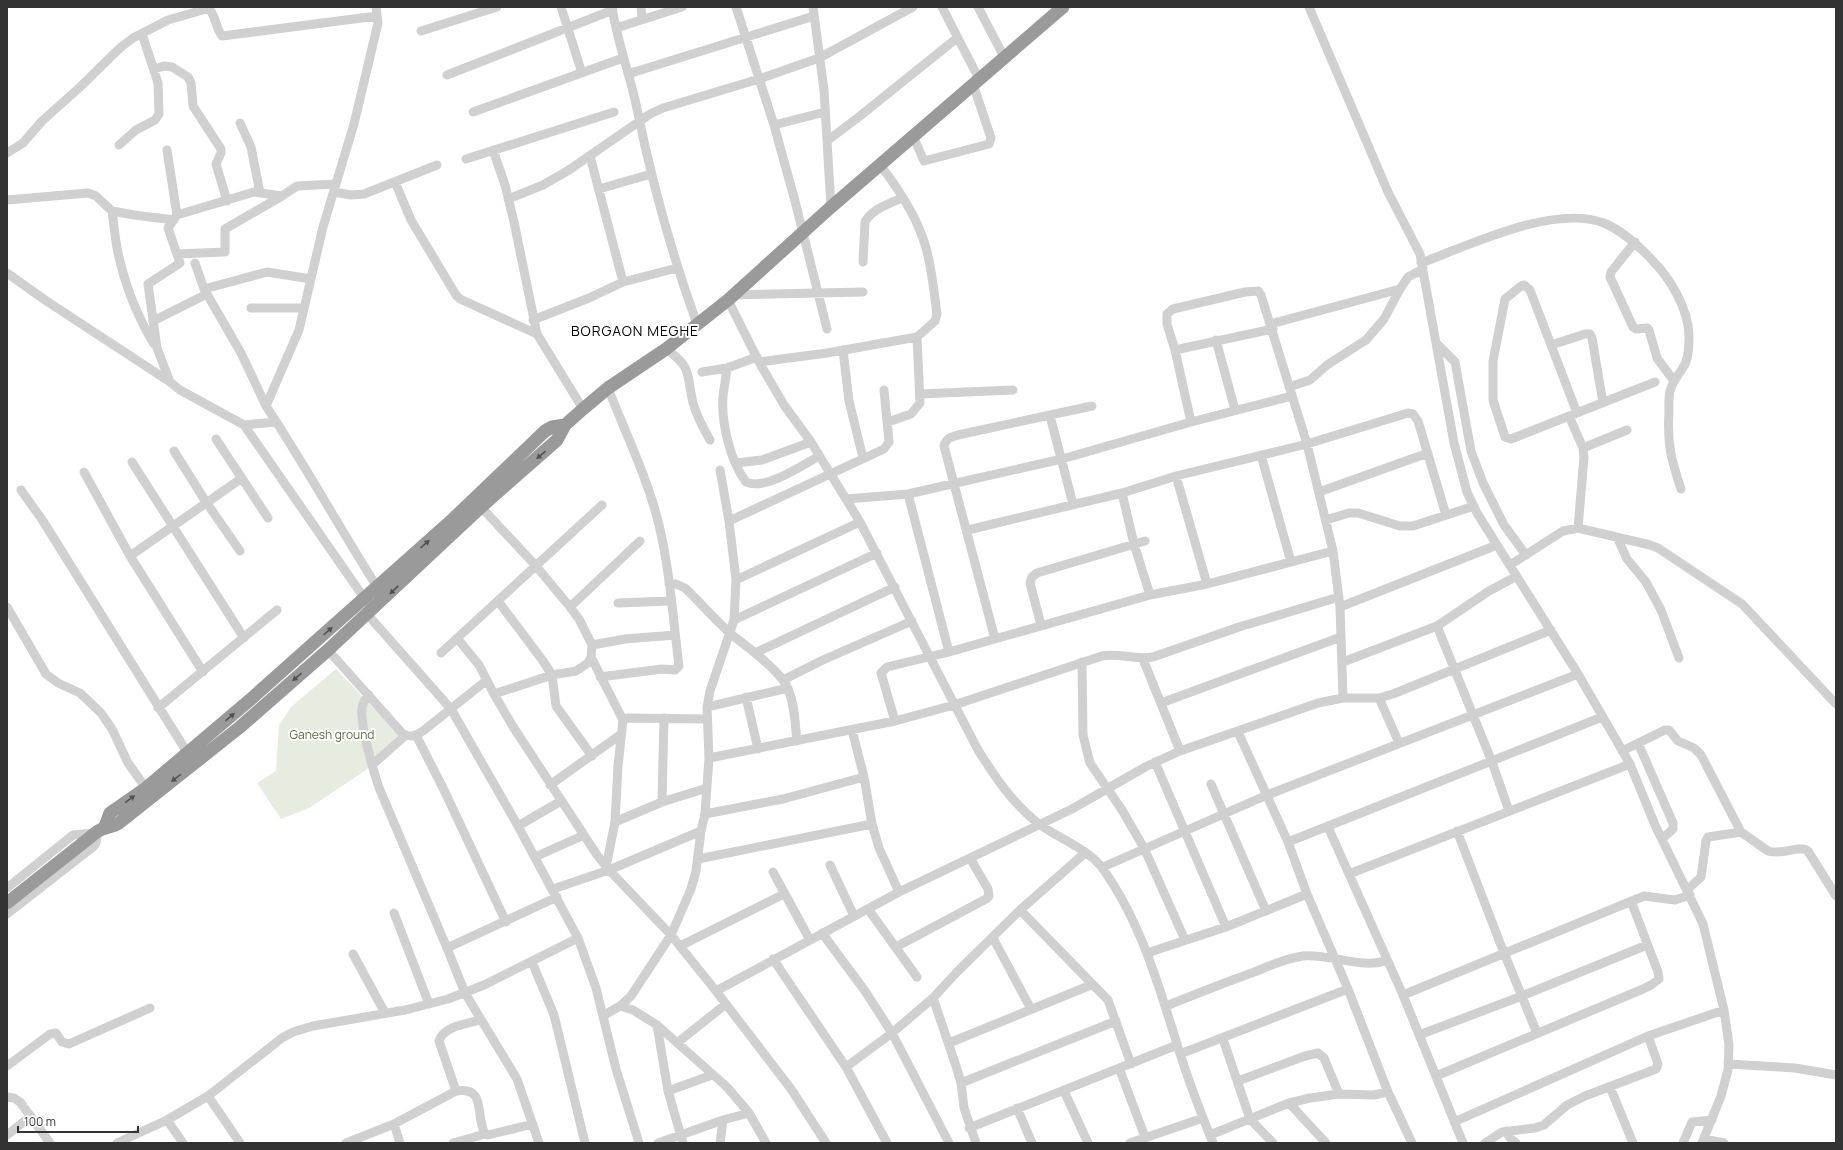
<svg xmlns="http://www.w3.org/2000/svg" width="1843" height="1150" font-family="Manrope,sans-serif">
	<style>
		.green { fill: #e6ecdf }
		.lines { fill: none; stroke-linecap: round; stroke-linejoin: round }
		.minor { stroke: #d0d0d0; stroke-width: 9 }
		.highway { stroke: #9a9a9a; stroke-width: 13 }
		.oneway { fill: #525252 }
		.labels { text-anchor: middle; stroke-width: 4; stroke-linejoin: round; paint-order: stroke }
		.park-label { font-size: 12px; fill: #56703f; stroke: #fff }
		.quarter-label { font-size: 14px; letter-spacing: 1px; fill: #000; stroke: #fff }
	</style>
	<rect width="100%" height="100%" fill="#fff"/>
	<path class="green" d="M 336,669 L 400,736 L 366,770 L 309,808 L 281,819 L 257,783 L 276,771 L 279,725 L 292,706 Z"/>
	<g class="lines">
		<path class="minor" d="M 376,7 L 378,23 L 354,124 L 323,227 L 299,330 L 266,406 C 305,465 339,527 377,587
			M 561,7 L 582,73
			M 612,7 C 617,41 629,72 636,104 C 651,179 671,252 697,324
			M 641,7 L 642,19
			M 736,7 L 774,125 L 795,201 L 827,329
			M 813,7 L 824,90 L 831,207
			M 942,7 L 979,79
			M 978,7 L 1004,57
			M 1309,7 L 1388,192 L 1420,254 L 1454,443 L 1467,492 L 1477,513 L 1578,674 L 1630,764 L 1655,825 L 1703,924 L 1724,1010 L 1729,1045 L 1728,1070 L 1721,1096 L 1702,1143
			M 616,28 L 682,7
			M 421,31 L 497,7
			M 154,69 L 164,66 L 172,67 L 188,77 L 191,83 L 193,106 L 221,149 L 221,153 L 216,164 L 227,201
			M 628,74 L 814,16
			M 447,75 L 613,10
			M 473,112 L 623,58
			M 240,123 L 251,147 L 260,193
			M 774,125 L 825,112
			M 913,136 L 924,161 L 989,144 L 991,138 L 973,84
			M 827,141 L 860,116 L 957,38
			M 119,145 L 136,130 L 155,120 L 159,114 L 158,83 L 142,34
			M 167,150 L 177,215
			M 493,150 L 505,185 L 514,222 L 537,334 L 583,409
			M 7,153 L 23,143 L 42,121 L 79,88 L 121,47 L 133,38 L 168,20 L 206,9 L 210,10 C 216,18 216,28 222,36 L 377,16
			M 590,156 L 623,282
			M 466,159 L 614,112
			M 395,182 L 411,220 L 456,295 L 460,299 L 537,334
			M 599,189 L 651,174
			M 334,192 L 351,195 L 364,194 L 437,165
			M 508,199 L 543,185 L 569,170 L 650,114 L 663,108 L 759,79 L 819,58 L 913,7
			M 7,200 L 88,193 L 96,196 L 112,211
			M 1635,242 L 1611,272 L 1610,277 L 1633,327 L 1636,329 L 1647,328 L 1649,330 L 1657,358 L 1674,381
			M 177,254 L 225,252 L 225,229 L 282,196
			M 863,262 L 865,222 C 872,209 889,204 902,198
			M 195,263 L 204,289
			M 1421,263 C 1470,245 1553,204 1604,223 C 1623,231 1638,245 1652,260 C 1670,278 1688,308 1689,335 C 1689,343 1689,354 1686,362 C 1682,371 1674,379 1671,388 C 1668,395 1669,404 1669,412 C 1667,444 1671,459 1681,489
			M 7,273 L 45,300 L 170,382
			M 733,295 L 863,292
			M 728,300 L 759,362 L 784,405 L 811,442 L 860,522 L 978,750 C 995,777 1013,804 1039,824 C 1058,838 1090,850 1103,869 C 1140,921 1158,983 1177,1044 C 1187,1077 1200,1111 1213,1143
			M 251,308 L 304,308
			M 533,320 L 589,298 L 623,282 L 677,268
			M 153,321 L 207,294
			M 1271,324 L 1400,289
			M 1216,340 L 1235,410
			M 1436,343 L 1455,362 L 1471,451 L 1483,483 L 1504,525 L 1526,555
			M 154,344 C 137,316 125,285 118,253 C 115,239 114,225 112,211 L 134,215 L 174,220
			M 1551,345 L 1585,334 L 1590,334 L 1592,338 L 1603,403
			M 666,349 C 693,368 686,374 693,403 C 697,416 703,428 710,440
			M 843,350 L 849,401 L 863,458
			M 1175,350 L 1273,329
			M 759,362 L 827,353 L 917,337 L 935,321 L 937,314 C 934,292 932,269 926,248 C 918,219 898,188 880,165
			M 727,368 C 726,378 724,387 723,396 C 721,422 730,461 746,482 C 765,491 803,465 819,456
			M 702,372 L 727,368 L 757,357
			M 1289,387 L 1310,380 L 1327,365 L 1366,340 L 1384,319 L 1400,289 L 1408,277 L 1423,269
			M 920,394 L 1013,390
			M 266,406 L 241,353 L 204,289 L 267,272 L 311,279
			M 1577,413 L 1530,290 L 1524,285 L 1521,286 L 1505,299 L 1493,361 L 1493,400 L 1505,437 L 1511,439 L 1655,382
			M 1050,416 L 1073,504
			M 1569,416 L 1583,448 L 1584,457 L 1578,528
			M 276,422 L 244,425 L 180,390 L 170,382 L 157,348 L 148,284 L 180,263 L 168,228 L 177,215 L 254,192 L 282,196 L 297,186 L 336,184
			M 888,422 L 911,414 L 920,403 L 917,337
			M 1191,422 L 1175,350 L 1167,324 L 1167,314 L 1173,309 L 1245,292 L 1258,291 L 1261,295 L 1307,444 L 1333,551 L 1340,607 L 1343,698
			M 244,425 L 367,602
			M 216,439 L 268,518
			M 1583,448 L 1627,430
			M 174,451 L 206,502 L 240,551
			M 1261,455 L 1291,562
			M 132,462 L 244,638
			M 736,463 L 762,460 L 811,442
			M 84,472 L 130,556 L 203,672
			M 1176,476 L 1207,584
			M 21,490 L 43,521 L 190,757
			M 1319,492 L 1428,453
			M 1122,493 L 1134,544 L 1150,595
			M 908,494 L 949,652
			M 846,499 L 908,494 L 1062,459 L 1191,422 L 1292,396
			M 481,507 L 536,566 L 570,607 L 579,619 L 592,645 L 591,657 L 588,663 L 576,671 L 552,675 L 494,694
			M 1326,520 L 1349,513 L 1358,513 L 1400,526 L 1413,526 L 1474,506
			M 729,521 L 884,449 L 889,442 L 884,390
			M 968,530 L 1122,493 L 1176,476 L 1307,444 L 1408,413 L 1413,414 L 1418,421 L 1446,515
			M 1617,537 L 1627,559 L 1646,582 L 1661,610 L 1679,658
			M 130,556 L 242,478
			M 1510,565 L 1563,531 L 1578,528 L 1650,545 L 1658,548 L 1742,604 L 1836,704
			M 736,580 L 860,522
			M 669,584 L 676,584 L 685,588 C 701,603 715,620 731,634 C 747,647 781,671 788,689 C 795,705 795,724 797,741
			M 498,601 L 543,661 L 552,675 L 556,706 L 592,756
			M 618,603 L 670,601
			M 7,607 L 46,674 L 58,683 L 80,693 L 101,713 L 112,729 L 128,763 L 146,788
			M 570,607 L 640,541
			M 1340,607 L 1497,545
			M 367,614 L 451,709 L 518,826 L 578,938 L 596,988 L 616,1069 L 639,1143
			M 734,620 L 877,553
			M 1041,625 L 1030,583 L 1032,577 L 1037,573 L 1145,541
			M 1437,626 L 1492,762 L 1509,811
			M 457,638 L 479,665 L 494,694 L 512,725 L 597,855 L 609,870 L 671,935 L 716,991 L 791,1089 L 826,1143
			M 995,639 L 944,446 C 946,438 951,437 958,435 L 1092,406
			M 592,645 L 625,639 L 675,635
			M 328,650 L 402,733 C 410,738 415,736 423,731 L 487,680
			M 441,653 L 602,505
			M 755,653 L 895,587
			M 591,657 L 623,720
			M 1143,659 L 1180,751
			M 1082,662 L 1083,735 L 1090,763 L 1122,810 L 1144,848 L 1185,940
			M 1343,662 L 1437,626 L 1489,591 L 1517,576
			M 600,677 L 662,669 L 675,670 L 679,666 C 673,619 670,571 659,525 C 648,479 625,432 608,388
			M 783,680 L 823,660 L 912,621
			M 369,695 C 365,700 362,703 362,709 C 360,725 374,774 380,790 L 447,948 L 465,993 L 517,1079 L 539,1143
			M 746,697 L 758,749
			M 1379,698 L 1399,743
			M 1161,703 L 1341,637
			M 707,707 L 788,688
			M 158,708 L 277,610
			M 895,721 L 881,673 L 887,667 L 949,652 L 1150,595 L 1207,584 L 1333,551
			M 852,730 L 864,777 L 872,824 L 879,848 L 899,892
			M 1238,732 L 1288,842 L 1307,894 L 1348,989 L 1388,1092 L 1412,1143
			M 416,735 L 444,790 L 506,922
			M 1638,743 L 1673,823 L 1673,829 L 1662,839
			M 1622,751 L 1665,730 L 1669,730 L 1678,741 L 1694,748 L 1701,755 L 1741,832
			M 709,758 L 895,721 L 954,705 L 1102,656 C 1119,653 1136,660 1153,657 L 1239,627 L 1339,597
			M 1155,762 L 1226,927
			M 372,765 L 406,735
			M 1211,784 L 1266,911
			M 550,785 L 620,735
			M 662,802 L 664,718
			M 705,814 L 783,799 L 864,777
			M 615,822 L 662,802 L 707,788
			M 518,826 L 561,801
			M 1328,827 L 1403,995 L 1463,1143
			M 1457,831 L 1504,953 L 1537,1033
			M 1288,842 L 1602,717
			M 535,857 L 584,835
			M 698,859 L 872,824
			M 830,865 L 854,916
			M 606,867 L 615,822 L 618,766 L 623,720 L 628,718 L 707,719
			M 1103,867 L 1267,795 L 1578,674
			M 773,872 L 810,940
			M 1349,874 L 1630,764
			M 7,888 L 73,835 L 95,833
			M 553,889 L 609,870 L 701,831
			M 1687,890 L 1701,877 L 1706,841 L 1708,837 L 1741,832 L 1768,851 C 1783,856 1799,844 1808,851 L 1836,896
			M 868,909 L 917,977
			M 1020,910 L 1108,1000 L 1131,1064
			M 394,913 L 429,1004
			M 7,914 L 93,847 L 96,843 L 98,831
			M 822,933 L 865,991 L 892,1033 L 949,1143
			M 993,938 L 1031,1009
			M 680,946 L 784,894
			M 896,947 L 986,899 L 989,896 L 988,889 L 970,858
			M 447,948 L 557,897
			M 1147,953 L 1226,927 L 1307,894
			M 353,954 L 385,1013
			M 773,959 L 846,1067 L 887,1143
			M 532,962 L 554,1015 L 585,1143
			M 716,991 L 899,892 L 1072,809 L 1147,766 L 1180,751 L 1318,703 L 1343,698 L 1379,698 L 1393,694 L 1551,630
			M 1403,995 L 1644,896 L 1675,900 L 1690,895
			M 933,998 L 956,1066 L 961,1083 L 964,1108 L 976,1143
			M 620,1006 L 633,1010 L 657,1025 L 727,1087 L 749,1113 L 766,1143
			M 1166,1006 C 1196,994 1226,982 1257,971 C 1271,965 1287,958 1303,956 C 1330,953 1363,970 1387,960
			M 603,1016 L 620,1006 L 631,996 L 671,935 L 691,889 L 696,871 L 701,831 L 705,814 L 709,758 L 707,707 L 710,691 L 734,620 L 736,580 L 729,521 L 720,470
			M 657,1025 L 668,1091 L 683,1143
			M 1419,1035 L 1522,996 L 1647,945
			M 1223,1039 L 1250,1119 L 1273,1143
			M 677,1043 L 726,1004
			M 949,1043 L 1091,985
			M 1180,1054 L 1348,989
			M 1728,1064 L 1795,1068 L 1836,1075
			M 7,1066 L 50,1034 L 56,1033 L 62,1042 L 69,1044 L 150,1008
			M 846,1067 L 892,1033 L 933,998 L 956,973 L 1020,910 L 1085,853
			M 1119,1068 L 1145,1137
			M 1436,1076 L 1643,989 L 1651,985 L 1659,979 L 1658,972 L 1631,901
			M 1238,1081 L 1305,1056 L 1318,1053 L 1324,1058 L 1339,1094
			M 961,1083 L 1116,1021
			M 1610,1087 L 1633,1143
			M 456,1091 L 439,1041 C 444,1026 466,1024 480,1020
			M 668,1091 L 712,1075
			M 1064,1091 L 1088,1143
			M 208,1096 L 240,1143
			M 7,1097 L 14,1098 L 20,1102 L 50,1143
			M 1289,1103 L 1326,1143
			M 1017,1108 L 1032,1143
			M 167,1120 L 183,1143
			M 1454,1122 L 1648,1036 L 1724,1010
			M 394,1124 L 400,1143
			M 969,1128 L 1177,1045
			M 1506,1131 L 1511,1139 L 1516,1143
			M 7,1135 L 31,1116
			M 1210,1135 L 1289,1103 L 1310,1098 L 1339,1094 L 1374,1095 L 1388,1092
			M 1704,1139 L 1724,1143
			M 117,1143 L 167,1120 L 208,1096 L 282,1038 L 293,1032 L 313,1026 L 405,1010 L 448,999 L 484,985 L 578,938
			M 346,1143 L 394,1124 L 456,1091 C 487,1086 475,1116 485,1134 L 488,1135 L 533,1124
			M 453,1143 L 485,1134
			M 658,1143 L 723,1120 L 749,1113
			M 720,1143 L 723,1120
			M 1130,1143 L 1203,1118
			M 1485,1143 L 1502,1132 L 1535,1128 L 1544,1125 L 1567,1105 L 1585,1096 L 1656,1069 L 1658,1064 L 1648,1036
			M 1683,1143 L 1692,1122 L 1712,1120"/>
		<path class="highway" d="M 105,826 L 110,813 L 146,788 L 251,699 L 453,519 L 545,431 L 552,427 L 565,425
			M 7,903 L 98,831 C 106,826 112,828 119,823 L 240,727 L 328,650 L 481,507 L 557,440 L 565,425 L 583,409 L 608,388 L 666,349 L 728,300 L 831,207 L 1063,7"/>
	</g>
	<defs><path id="oneway-solid" d="M-6-.8H1V-3.2L6.5 0L1 3.2V.8H-6Z"/></defs>
	<g class="oneway">
		<use href="#oneway-solid" transform="translate(541 455) rotate(139)"/>
		<use href="#oneway-solid" transform="translate(425 544) rotate(-42)"/>
		<use href="#oneway-solid" transform="translate(394 590) rotate(136)"/>
		<use href="#oneway-solid" transform="translate(328 631) rotate(-42)"/>
		<use href="#oneway-solid" transform="translate(297 677) rotate(139)"/>
		<use href="#oneway-solid" transform="translate(230 717) rotate(-40)"/>
		<use href="#oneway-solid" transform="translate(176 778) rotate(142)"/>
		<use href="#oneway-solid" transform="translate(130 799) rotate(-36)"/>
	</g>
	<g class="labels">
		<g class="park-label">
			<text x="332" y="739">Ganesh ground</text>
		</g>
		<g class="quarter-label">
			<text x="635" y="336">BORGAON MEGHE</text>
		</g>
	</g>
	<rect width="1843" height="1150" fill="none" stroke="#333333" stroke-width="16"/>
	<path d="M18 1126v6h120v-6" fill="none" stroke="#333333" stroke-width="2"/>
	<text x="24" y="1126" font-size="12" fill="#333333" stroke="#ffffff" stroke-width="3" paint-order="stroke">100 m</text>
</svg>
